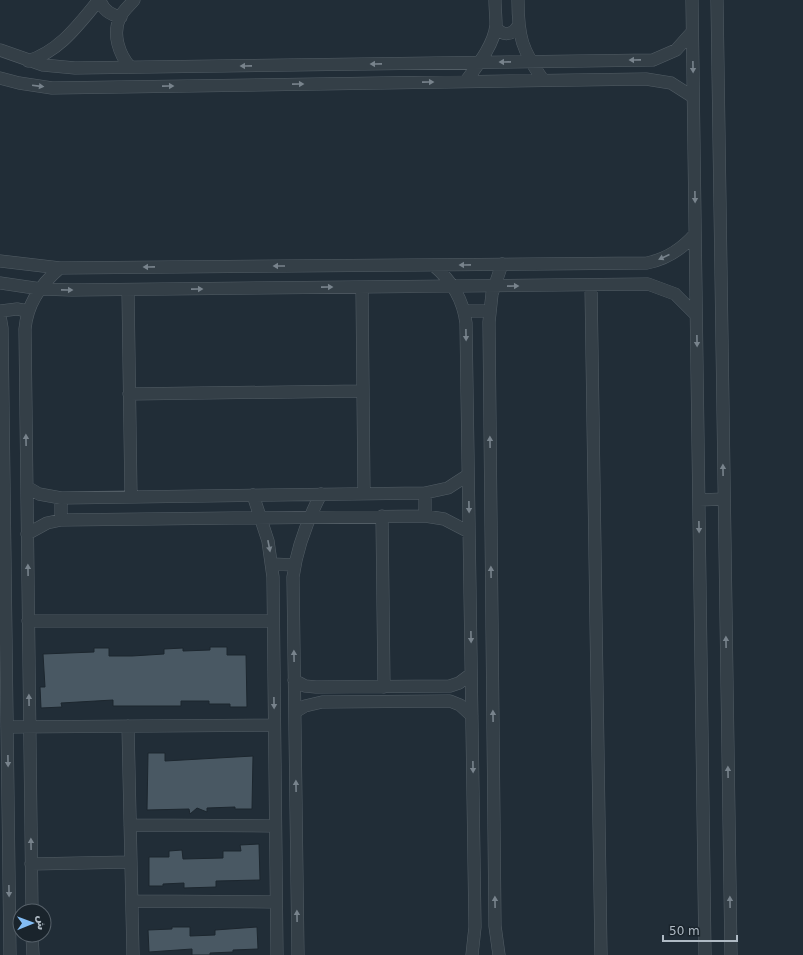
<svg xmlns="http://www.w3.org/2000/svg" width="803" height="955" font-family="'DejaVu Sans','Noto Naskh Arabic',sans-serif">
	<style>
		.building { fill: #495863; stroke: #1c262e }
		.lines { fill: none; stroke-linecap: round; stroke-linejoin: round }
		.minor-casing { stroke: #525d65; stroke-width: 13 }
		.minor { stroke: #343f47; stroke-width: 12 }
		.oneway { fill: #78838c }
	</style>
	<rect width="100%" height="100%" fill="#212d37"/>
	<path class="building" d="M 210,647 L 227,647 L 227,655 L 246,655 L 247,707 L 230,707 L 230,704 L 209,704 L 209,701 L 181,701 L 181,706 L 113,706 L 113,700 L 61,703 L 62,707 L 41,708 L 40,687 L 45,687 L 43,654 L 94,652 L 94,648 L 109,648 L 109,656 L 132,656 L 164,654 L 164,649 L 183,648 L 183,651 L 210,650 Z
		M 148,753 L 165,753 L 165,761 L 253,756 L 252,809 L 235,809 L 235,807 L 207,808 L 207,812 L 197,808 L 190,814 L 189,809 L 147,810 Z
		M 259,844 L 260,880 L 216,881 L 216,887 L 184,888 L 184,883 L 163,884 L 163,886 L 149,886 L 149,857 L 169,857 L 169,851 L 182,850 L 183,859 L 223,858 L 223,851 L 241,851 L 240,845 Z
		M 172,927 L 190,927 L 190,936 L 215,935 L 215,930 L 257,927 L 258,949 L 233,950 L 233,952 L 210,953 L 210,955 L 192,955 L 192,949 L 149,952 L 148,930 L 172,929 Z"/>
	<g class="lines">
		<g class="minor-casing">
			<path id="minor" d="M 100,0 C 103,10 110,15 121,17
				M 518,0 C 518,37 522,50 543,80
				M 692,0 L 705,955
				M 717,0 L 731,955
				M 496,27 C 502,36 512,36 518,26
				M 0,50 L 43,65 L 75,68 L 653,60 L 676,50 L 692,32
				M 28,61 C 60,51 78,25 99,0
				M 130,67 C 119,54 112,34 120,17 C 123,11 130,5 134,0
				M 0,78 L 19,83 L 52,88 L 646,79 L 671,83 L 693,97
				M 466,81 C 477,66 494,45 496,25 C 496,17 495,8 495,0
				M 0,261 L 60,268 L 647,263 C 667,259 682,249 695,234
				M 433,265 C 451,280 463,298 466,323 L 475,927 L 472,955
				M 0,283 L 41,289 L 72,290 L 648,284 L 675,294 L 696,315
				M 591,285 L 601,955
				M 362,287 L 364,494
				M 128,290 L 131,497
				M 0,311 L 17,309 L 28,311
				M 464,311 L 490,311
				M 0,316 L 2,328 L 10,955
				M 129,394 L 363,391
				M 27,487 L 39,494 L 61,498 L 425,493 L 448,488 L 468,475
				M 425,493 L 425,516
				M 253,495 L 268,541 L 273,577 L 277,955
				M 61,498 L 61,520
				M 699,500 L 724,499
				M 382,516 L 384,687
				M 27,534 L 47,523 L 61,520 L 425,516 L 444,519 L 469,532
				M 272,564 L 295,565
				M 28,621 L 273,621
				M 294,680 L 305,686 L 316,687 L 450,686 L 459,683 L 471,674
				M 295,712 L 305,706 L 322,702 L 450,701 L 460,705 L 472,716
				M 128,726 L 133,955
				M 7,727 L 274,725
				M 130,825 L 275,826
				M 31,864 L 131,862
				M 132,901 L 276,902
				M 32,911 L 25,329 C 27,305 41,284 60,268
				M 32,935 L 33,955
				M 298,955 L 293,577 C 297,547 307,521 321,494
				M 499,955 L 495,926 L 489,322 L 492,294 L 502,264"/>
		</g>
		<use href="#minor" class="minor"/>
	</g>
	<defs><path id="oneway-solid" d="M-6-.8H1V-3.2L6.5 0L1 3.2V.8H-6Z"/></defs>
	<g class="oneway">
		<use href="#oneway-solid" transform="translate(635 60) rotate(179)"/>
		<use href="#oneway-solid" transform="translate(505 62) rotate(179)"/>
		<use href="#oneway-solid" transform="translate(376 64) rotate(179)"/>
		<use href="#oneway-solid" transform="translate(246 66) rotate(179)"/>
		<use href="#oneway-solid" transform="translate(693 67) rotate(89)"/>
		<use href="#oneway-solid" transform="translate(428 82) rotate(-1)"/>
		<use href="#oneway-solid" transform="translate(298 84) rotate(-1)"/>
		<use href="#oneway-solid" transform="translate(38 86) rotate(7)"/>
		<use href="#oneway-solid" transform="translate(168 86) rotate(-1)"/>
		<use href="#oneway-solid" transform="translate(695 197) rotate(89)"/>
		<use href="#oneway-solid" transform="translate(664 257) rotate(156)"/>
		<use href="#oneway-solid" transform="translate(465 265) rotate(179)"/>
		<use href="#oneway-solid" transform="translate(279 266) rotate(180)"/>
		<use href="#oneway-solid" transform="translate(149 267) rotate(179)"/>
		<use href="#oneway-solid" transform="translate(513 286) rotate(-1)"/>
		<use href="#oneway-solid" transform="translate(327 287) rotate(-1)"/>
		<use href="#oneway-solid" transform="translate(197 289) rotate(-1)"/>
		<use href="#oneway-solid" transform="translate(67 290) rotate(1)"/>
		<use href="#oneway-solid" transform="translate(466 335) rotate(89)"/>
		<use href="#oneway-solid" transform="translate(697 341) rotate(89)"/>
		<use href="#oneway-solid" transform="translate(26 440) rotate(-91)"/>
		<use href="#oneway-solid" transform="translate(490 442) rotate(-91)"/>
		<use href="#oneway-solid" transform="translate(723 470) rotate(-91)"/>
		<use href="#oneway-solid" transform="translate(469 507) rotate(89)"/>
		<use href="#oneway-solid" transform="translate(699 527) rotate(89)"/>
		<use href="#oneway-solid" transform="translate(269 546) rotate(79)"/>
		<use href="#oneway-solid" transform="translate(28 570) rotate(-91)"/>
		<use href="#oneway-solid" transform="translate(491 572) rotate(-91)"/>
		<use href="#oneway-solid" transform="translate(471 637) rotate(89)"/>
		<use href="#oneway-solid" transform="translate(726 642) rotate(-91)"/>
		<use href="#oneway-solid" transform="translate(294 656) rotate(-91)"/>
		<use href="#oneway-solid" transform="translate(29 700) rotate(-91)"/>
		<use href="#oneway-solid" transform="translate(274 703) rotate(89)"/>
		<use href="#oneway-solid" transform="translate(493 716) rotate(-91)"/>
		<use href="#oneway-solid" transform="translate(8 761) rotate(89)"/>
		<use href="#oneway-solid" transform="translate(473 767) rotate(89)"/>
		<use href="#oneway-solid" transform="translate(728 772) rotate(-91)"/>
		<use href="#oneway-solid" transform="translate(296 786) rotate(-91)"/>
		<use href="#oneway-solid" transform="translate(31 844) rotate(-91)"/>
		<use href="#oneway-solid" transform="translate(9 891) rotate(89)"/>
		<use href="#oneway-solid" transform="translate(495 902) rotate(-91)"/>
		<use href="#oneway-solid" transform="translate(730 902) rotate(-91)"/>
		<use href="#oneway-solid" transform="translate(297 916) rotate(-91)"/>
	</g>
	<g transform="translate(32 923) rotate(89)"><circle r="19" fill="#1a242c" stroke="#566069"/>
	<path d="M0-3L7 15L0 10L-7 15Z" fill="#83bdf5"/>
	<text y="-6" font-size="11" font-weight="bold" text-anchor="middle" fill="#afbac4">ش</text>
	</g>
	<path d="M663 935v6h74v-6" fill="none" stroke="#afbac4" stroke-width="2"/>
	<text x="669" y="935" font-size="12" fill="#afbac4" stroke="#1a242c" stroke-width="3" paint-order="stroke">50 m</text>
</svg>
